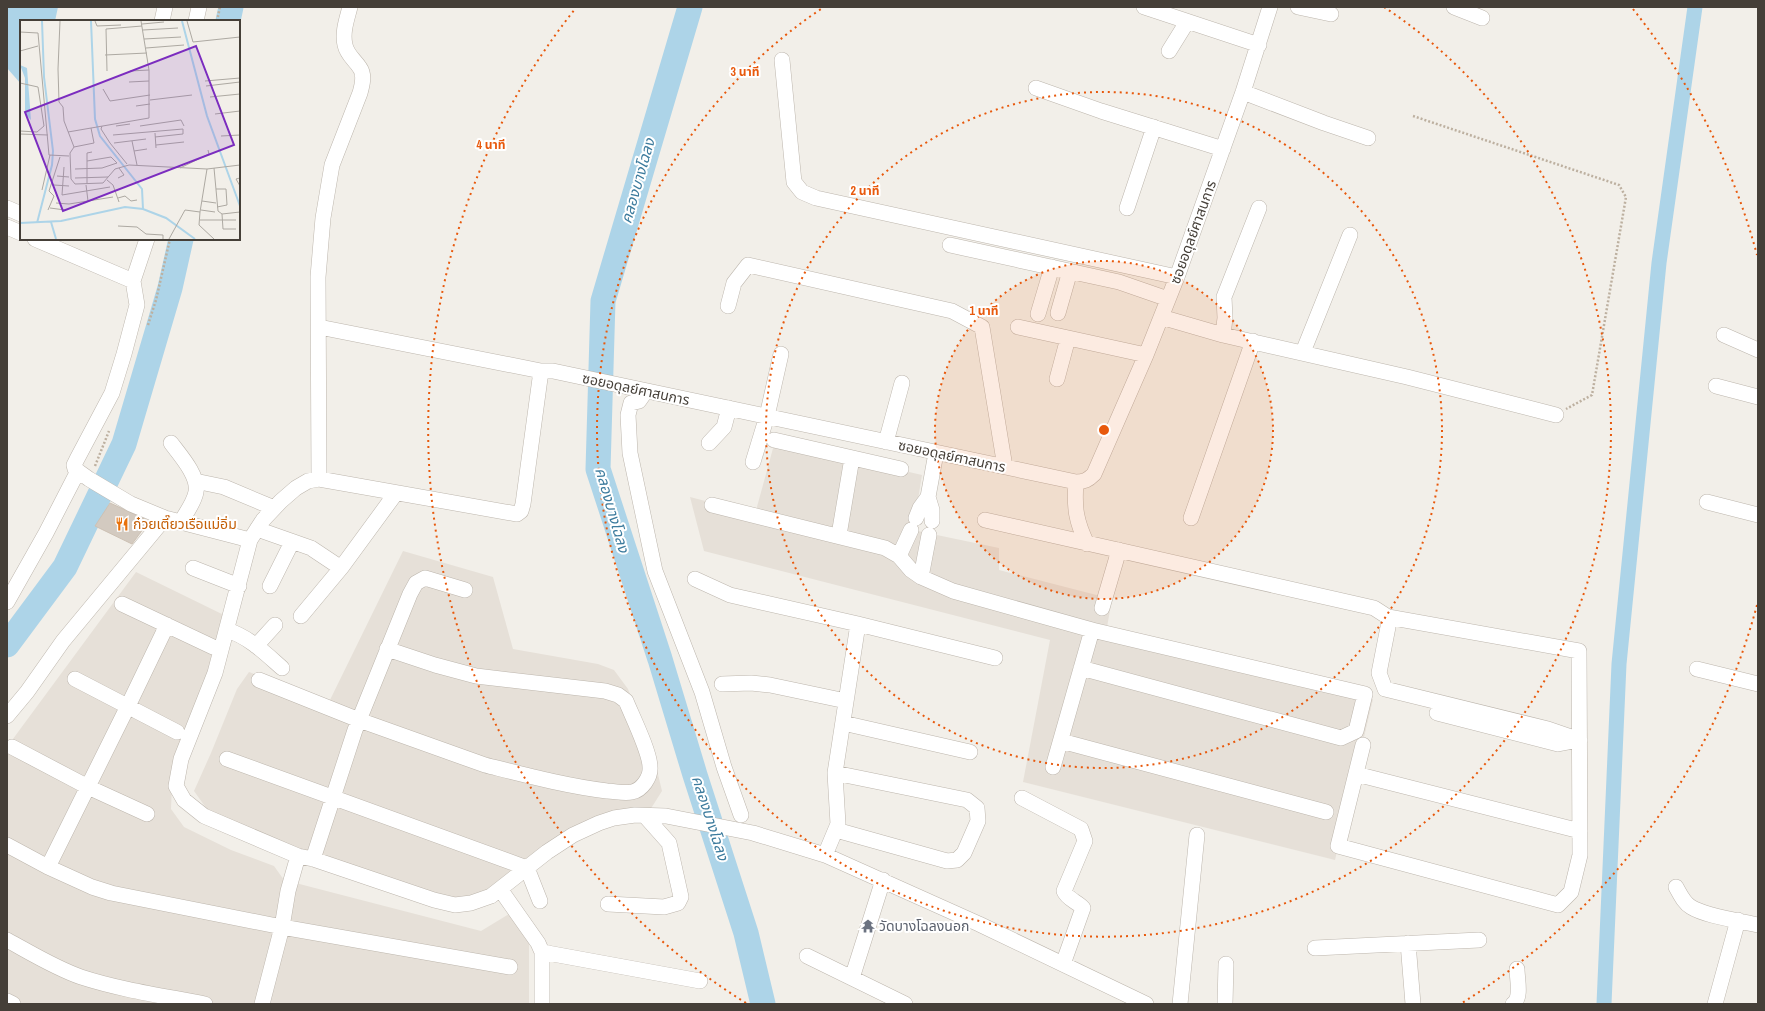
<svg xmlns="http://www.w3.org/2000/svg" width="1765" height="1011" font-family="'Archivo Narrow','Noto Sans Thai',sans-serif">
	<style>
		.residential { fill: #e6e0d8 }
		.water { fill: #add4e8 }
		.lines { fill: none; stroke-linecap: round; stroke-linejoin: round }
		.canal { stroke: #add4e8; stroke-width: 15 }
		.river { stroke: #add4e8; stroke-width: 25 }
		.building { fill: #d3cac0; stroke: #cdc1b4 }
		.minor-casing { stroke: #bdb6ad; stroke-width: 16 }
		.path { stroke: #bdb0a0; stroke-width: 2.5; stroke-dasharray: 2 2; stroke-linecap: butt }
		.minor { stroke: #fff; stroke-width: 15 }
		.ring { fill: none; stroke: #e8590c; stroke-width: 2; stroke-dasharray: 2 4 }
		.labels { text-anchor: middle; stroke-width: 4; stroke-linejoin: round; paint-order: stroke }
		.street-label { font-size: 14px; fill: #453f38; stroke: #fff }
		.food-label { font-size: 14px; fill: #c56008; stroke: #fff; text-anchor: start }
		.worship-label { font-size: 14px; fill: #5b616d; stroke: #fff; text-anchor: start }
		.water-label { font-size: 15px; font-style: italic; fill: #3c7b9d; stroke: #fff }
		.inset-river { fill: none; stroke: #add4e8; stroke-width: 2 }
		.inset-road { fill: none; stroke: #ada9a2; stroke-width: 1 }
		.view { fill: #7b2cbf; fill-opacity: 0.15; stroke: #7b2cbf; stroke-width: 2 }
		.inset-edge { fill: none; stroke: #453f38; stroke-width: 2 }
		.centre { fill: #e8590c; stroke: #fff; stroke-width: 2 }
		.ring-label { font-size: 12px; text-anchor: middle; font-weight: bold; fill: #e8590c; stroke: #fff; stroke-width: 4; stroke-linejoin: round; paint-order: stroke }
	</style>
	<rect width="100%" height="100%" fill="#f2efe9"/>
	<path class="residential" d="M 775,441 L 922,475 L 913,530 L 999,548 L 999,570 L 1112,599 L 1107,627 L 1115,637 L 1373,699 L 1335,860 L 1023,782 L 1050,640 L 704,551 L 690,497 L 755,514 Z
		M 403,551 L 493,577 L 513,649 L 598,664 L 614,670 L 628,689 L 656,766 L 662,791 L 650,810 L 620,814 L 463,905 L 341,869 L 209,812 L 194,791 L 211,753 L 237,689 L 249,672 L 328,704 Z
		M 136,572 L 228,617 L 172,785 L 171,809 L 184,827 L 231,850 L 274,866 L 284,880 L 481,931 L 509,914 L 529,938 L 529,1004 L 7,1004 L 7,747 Z"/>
	<path class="water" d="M 7,7 L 58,7 L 55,21 L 21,21 L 21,84 L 7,68 Z"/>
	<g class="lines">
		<path class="canal" d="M 1604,1004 L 1619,664 L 1659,263 L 1695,7"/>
		<path class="river" d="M 690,7 L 603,301 L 598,469 L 660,659 L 695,775 L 746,933 L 763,1004
			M 228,21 L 231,7
			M 7,645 L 65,567 L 124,444 L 170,288 L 181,239"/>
	</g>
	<path class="building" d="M 110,503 L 149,521 L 132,544 L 95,526 Z"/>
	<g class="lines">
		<g class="minor-casing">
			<path id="minor" d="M 1144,7 L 1259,45
				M 1298,7 L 1331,14
				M 1454,7 L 1482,18
				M 162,21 L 165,7
				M 196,21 L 199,7
				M 1169,51 L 1187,22
				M 782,60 L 794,182 L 802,192 L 816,198 L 1177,277
				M 1036,88 L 1101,111 L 1223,149
				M 1243,92 L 1324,123 L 1368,138
				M 7,208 L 21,214
				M 1127,208 L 1154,127
				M 7,227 L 21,233
				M 35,239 L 133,281
				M 147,239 L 133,281 L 137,305 L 124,354 L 112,393 L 77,459 L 74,465 L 75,469 L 89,479 L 131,504 L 165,518 L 250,540
				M 950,245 L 1119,282 L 1168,299
				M 728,306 L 734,283 L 748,265 L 952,311 L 982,327 L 1005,467
				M 1058,313 L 1070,271
				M 1038,314 L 1052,267
				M 1161,317 L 1223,335 L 1407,377 L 1556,415
				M 319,327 L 541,371 L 553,371 L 1076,482 C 1084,482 1088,480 1094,474 L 1146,355 L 1177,277 L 1243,92 L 1270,7
				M 1018,327 L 1146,355
				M 1223,335 L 1225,318 L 1224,297 L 1259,208
				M 1724,335 L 1758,350
				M 1303,352 L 1350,235
				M 541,371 L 523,504 L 521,511 L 517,514 L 319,479 L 308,481 L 296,488 L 281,501 L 263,520 L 250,540 L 215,673 L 181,759 L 176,786 L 184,800 L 204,816 L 298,856 L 313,859 L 434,900 L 455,905 L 471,903 L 491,896 L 547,852 L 573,835 L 599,823 L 614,818 L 635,815 L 666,816 L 753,833 L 825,855 L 979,924 L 1146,1004
				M 1057,379 L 1068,338
				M 1716,386 L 1758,397
				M 646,391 L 639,401 L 631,403 L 628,415 L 630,453 L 655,571 L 702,692 L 724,767 L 741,815
				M 774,440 L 901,469
				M 886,442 L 902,383
				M 171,443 C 180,455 199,476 196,492 C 194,503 186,513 180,523
				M 709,443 L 724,427 L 729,408
				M 753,462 L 767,416 L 781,354
				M 319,479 L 318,277 L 323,218 L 332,165 L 360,93 C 362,86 365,75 360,68 C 355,60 347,55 345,45 C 342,32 347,19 350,7
				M 195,481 L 224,487 L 274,508
				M 1076,482 C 1074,508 1076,521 1087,544
				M 928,497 L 936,453
				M 1707,502 L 1758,515
				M 712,505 L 885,548 L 899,556 L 911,570 L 921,577 L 953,591 L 1092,630 L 1365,694 L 1356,731 L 1341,738 L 1081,668
				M 916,518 L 920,508 L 928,497 L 932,510 L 932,521
				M 1191,518 L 1253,341
				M 985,520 L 1374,608 L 1388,617 L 1388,627 L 1379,673 L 1385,689 L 1548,729 L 1580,740
				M 257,529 L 311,548 L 341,568
				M 839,535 L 852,458
				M 899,556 L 911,530
				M 193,568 L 239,586
				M 921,577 L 929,535
				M 695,579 L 730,595 L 858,624 L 995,658
				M 270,586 L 292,542
				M 7,602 L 46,533 L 78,471
				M 122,604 L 213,647
				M 1102,608 L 1119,550
				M 301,616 L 341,568 L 396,493
				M 167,625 L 128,706 L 48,867 L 92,887 L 111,893 L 282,927 L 510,967
				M 227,630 C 249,637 265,653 282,668
				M 256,646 L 275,625
				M 1697,669 L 1758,684
				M 75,679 L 177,732
				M 259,680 L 359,720 L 485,765 C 525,775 566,786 607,791 C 615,791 624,794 632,792 C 642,790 651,777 650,767 C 650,752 632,716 626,701 L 618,695 L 605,691 L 476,676 L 435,665 L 387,649
				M 722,684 L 751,683 L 770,685 L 846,701
				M 1437,713 L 1558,744 L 1579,740
				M 7,716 L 27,692 L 63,641 L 165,518
				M 843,723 L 970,752
				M 1061,741 L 1326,812
				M 1363,745 L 1338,846 L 1558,905 L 1571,892 L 1580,855 L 1579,651 L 1388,617
				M 12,747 L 88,787 L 147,814
				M 227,759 L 527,868 L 540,901
				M 1053,767 L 1092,630
				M 835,773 L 967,800 L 977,808 L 978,821 L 964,853 L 957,860 L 947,861 L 836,830
				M 1356,774 L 1580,831
				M 1022,798 L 1081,829 L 1085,841 L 1064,891 C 1067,899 1078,902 1083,908 L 1063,964
				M 7,845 L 48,867
				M 825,855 L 838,824 L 835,773 L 858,624
				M 313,859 L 355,730 L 410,594 L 416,583 L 425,578 L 465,590
				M 1676,887 C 1680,894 1684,903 1691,907 C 1705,916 1741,921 1758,925
				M 500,889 L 538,943 L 542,952 L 542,1004
				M 608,904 L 664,907 L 678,903 L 681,897 L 669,843 L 645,816
				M 7,940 C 31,953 55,968 81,977 C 121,990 164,996 205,1004
				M 1408,943 L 1413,1004
				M 1315,948 L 1479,940
				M 542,952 L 700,981
				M 807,956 L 905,1004
				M 852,978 L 883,880
				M 7,1001 L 13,1004
				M 262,1004 L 282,927 L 288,891 L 298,856
				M 1180,1004 L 1197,835
				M 1225,1004 L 1226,964
				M 1513,1004 C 1522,998 1517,979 1517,969
				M 1715,1004 L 1738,920"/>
		</g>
		<path class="path" d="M 217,21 L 220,7
			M 1413,116 L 1619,185 L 1626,197 L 1592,395 L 1566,409
			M 148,325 L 156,300 L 170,239
			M 95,466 L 109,431"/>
		<use href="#minor" class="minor"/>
	</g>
	<circle cx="1104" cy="430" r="169" fill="#e8590c" fill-opacity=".12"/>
	<g class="ring">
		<circle cx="1104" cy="430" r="169"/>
		<circle cx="1104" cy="430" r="338"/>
		<path d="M1384 7A507 507 0 1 1 824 7"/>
		<path d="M1757 605A676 676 0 0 1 1462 1003M746 1003A676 676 0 0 1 575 9M1633 9A676 676 0 0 1 1757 255"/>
	</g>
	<defs>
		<g id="restaurant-bare" transform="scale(1.08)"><path d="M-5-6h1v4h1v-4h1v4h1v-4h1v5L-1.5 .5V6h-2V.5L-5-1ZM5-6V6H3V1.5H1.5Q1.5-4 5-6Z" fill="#e8710a" stroke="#fff" stroke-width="2.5" paint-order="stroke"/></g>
		<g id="temple-bare" transform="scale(1.08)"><path d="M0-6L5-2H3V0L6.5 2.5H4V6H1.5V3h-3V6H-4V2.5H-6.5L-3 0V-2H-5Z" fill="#6b7280" stroke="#fff" stroke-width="2.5" paint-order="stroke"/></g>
	</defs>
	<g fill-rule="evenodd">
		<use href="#restaurant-bare" x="122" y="524"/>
		<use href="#temple-bare" x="868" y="926"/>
	</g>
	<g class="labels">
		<g class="street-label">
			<text transform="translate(1193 232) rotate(-70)" y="5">ซอยอดุลย์ศาสนการ</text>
			<text transform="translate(636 389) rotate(12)" y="5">ซอยอดุลย์ศาสนการ</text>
			<text transform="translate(952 456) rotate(12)" y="5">ซอยอดุลย์ศาสนการ</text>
		</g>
		<g class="food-label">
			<text x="133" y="529">ก๋วยเตี๊ยวเรือแม่อิ่ม</text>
		</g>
		<g class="worship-label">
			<text x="879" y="931">วัดบางโฉลงนอก</text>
		</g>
		<g class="water-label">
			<text transform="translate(638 181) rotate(-74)" y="5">คลองบางโฉลง</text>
			<text transform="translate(612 510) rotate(74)" y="5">คลองบางโฉลง</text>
			<text transform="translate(710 818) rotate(72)" y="5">คลองบางโฉลง</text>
		</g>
	</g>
	<g transform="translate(20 20)">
		<rect width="220" height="220" fill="#f2efe9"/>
		<path d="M 0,45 L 7,48 L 11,100 L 5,94 L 5,58 Z" fill="#add4e8"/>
		<path class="inset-river" d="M 71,1 L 75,99 L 80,116 L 122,169 L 123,189M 162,1 L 187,96 L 220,186M 31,202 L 36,219M 0,203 L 41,201 L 105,187 L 123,189 L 146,198 L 175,219M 17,203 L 32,145 L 33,131 L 24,57 L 22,1"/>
		<path class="inset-road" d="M 40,1 L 38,49 L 39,82 L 43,87 L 44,101 L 54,127M 75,1 L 77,6 L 101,5M 167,1 L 173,22 L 220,17M 122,4 L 144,2M 123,10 L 158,8M 0,12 L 18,13 L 29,135 L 49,136M 124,19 L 161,17M 126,28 L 164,25M 0,31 L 18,26M 85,35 L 127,33M 87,51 L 86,9 L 122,6M 110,51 L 129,50M 185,61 L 220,58M 109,62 L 129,61M 0,63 L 18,67 L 24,106 L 17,112 L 0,111M 186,66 L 220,62M 83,69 L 90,81 L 130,75M 190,77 L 220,74M 130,80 L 172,75M 116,86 L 130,84M 195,94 L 220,91M 82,106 L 81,109 L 90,123 L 107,144M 96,106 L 110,104M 120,106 L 161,100 L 164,106M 71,108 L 74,123 L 54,127 L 50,133 L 51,159 L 55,164 L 83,163 L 95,149 L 109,145 L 187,149 L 220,145M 48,112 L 129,98 L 129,50 L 121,1M 135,113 L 136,128M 0,114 L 28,115M 93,115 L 163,109 L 163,114 L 135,117M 201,116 L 220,115M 112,121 L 117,145M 94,123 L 126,119M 136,125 L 164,122M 114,131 L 127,129M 44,147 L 42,175 L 90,167M 160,148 L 189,134 L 188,130M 194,148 L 198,191 L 202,194 L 220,192M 55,149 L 82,148 L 97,143 L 91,137 L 67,141M 37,156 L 49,157M 55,158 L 88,157M 98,158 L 104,155 L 99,148M 220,158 L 216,159 L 220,166M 87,160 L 93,165 L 99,182M 67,164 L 67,133 L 72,132M 34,165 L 49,166M 196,169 L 206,169 L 207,185 L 197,187M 22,170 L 30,135M 98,178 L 105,176 L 111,181 L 117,180M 68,181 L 93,177M 182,181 L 196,183M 36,183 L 49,184 L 68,181 L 66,165M 30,188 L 45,190M 28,190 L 34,176 L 29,171 L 40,137M 181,190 L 195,192M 180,192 L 179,205 L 194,219M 202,194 L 203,209 L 216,209M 180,200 L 216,200M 98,206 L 117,207 L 126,214 L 143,215 L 143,219M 149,219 L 165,190 L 180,192 L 187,149"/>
		<path class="view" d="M 176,26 L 214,125 L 43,191 L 5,92 Z"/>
		<rect width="220" height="220" class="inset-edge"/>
	</g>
	<circle cx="1104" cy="430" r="6" class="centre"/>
	<g class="ring-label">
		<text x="745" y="76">3 นาที</text>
		<text x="491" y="149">4 นาที</text>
		<text x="865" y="195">2 นาที</text>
		<text x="984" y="315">1 นาที</text>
	</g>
	<rect width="1765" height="1011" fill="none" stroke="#453f38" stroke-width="16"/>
</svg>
